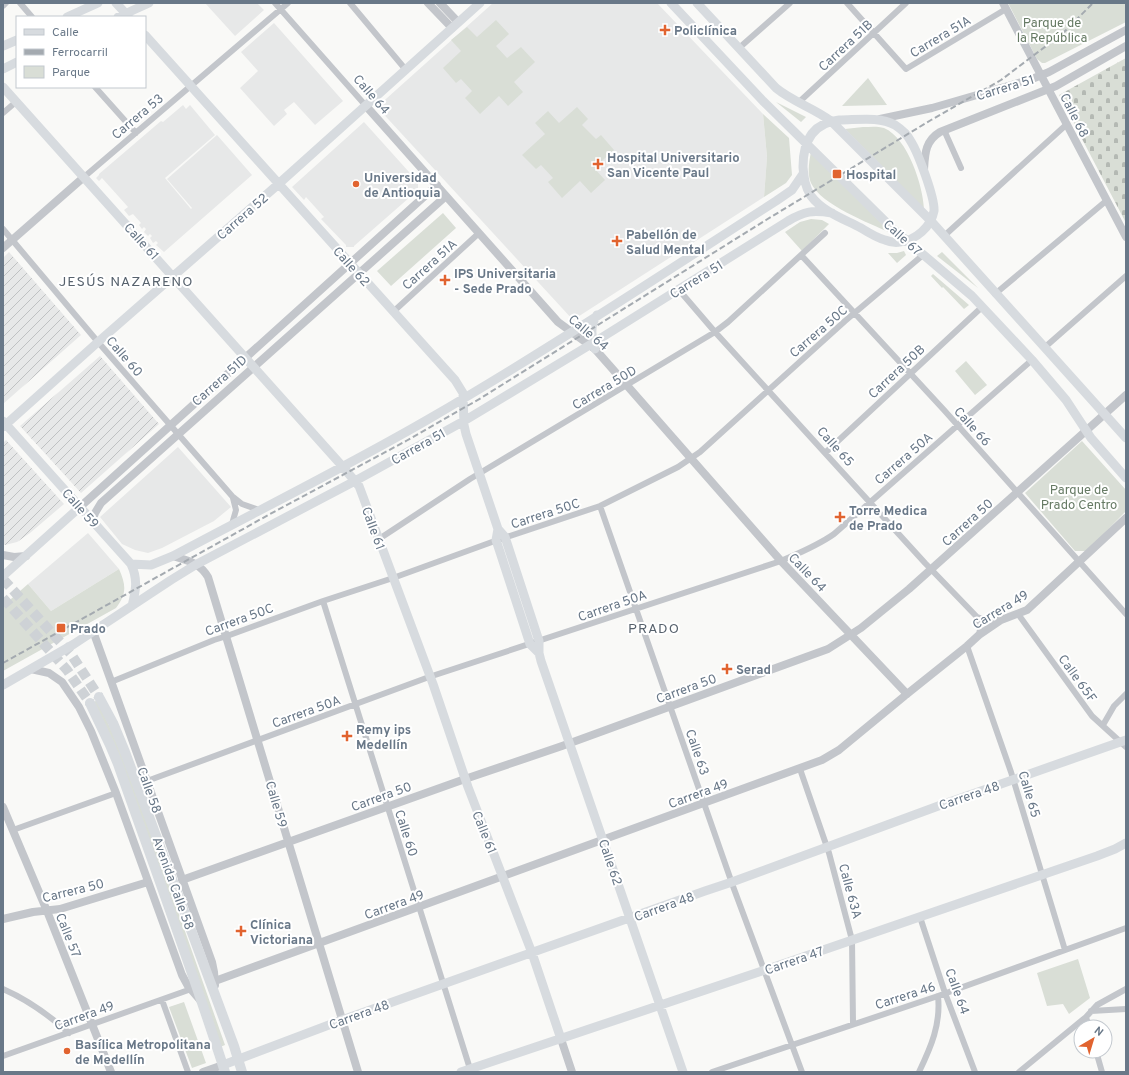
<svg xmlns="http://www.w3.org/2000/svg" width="1129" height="1075" font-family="Overpass,sans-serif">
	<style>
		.built { fill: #e7e8e8 }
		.industrial { fill: url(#industrial-furrows) }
		.green { fill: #d9ded6 }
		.cemetery { fill: url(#cemetery-stones) }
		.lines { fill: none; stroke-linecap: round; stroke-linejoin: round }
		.primary-tunnel { stroke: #ced2d6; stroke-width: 10; stroke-dasharray: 10 5; stroke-linecap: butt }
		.minor { stroke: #c3c6cb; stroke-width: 6 }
		.tertiary { stroke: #c3c6cb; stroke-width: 8 }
		.secondary { stroke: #d7dbdf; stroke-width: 9 }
		.primary { stroke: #d7dbdf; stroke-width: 10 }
		.rail { stroke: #a4aab0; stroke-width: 2; stroke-dasharray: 6 3; stroke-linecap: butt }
		.poi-dot { fill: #e1632f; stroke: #fff; stroke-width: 1.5 }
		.labels { text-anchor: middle; stroke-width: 4; stroke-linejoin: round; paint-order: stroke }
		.park-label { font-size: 13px; fill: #667a64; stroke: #fff }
		.poi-label { font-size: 13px; font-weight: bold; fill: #697888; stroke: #fff; text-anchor: start }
		.street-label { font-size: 13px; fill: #697888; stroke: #fff }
		.neighbourhood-label { font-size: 14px; letter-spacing: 1px; fill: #57626d; stroke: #fff }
	</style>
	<defs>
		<pattern id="industrial-furrows" width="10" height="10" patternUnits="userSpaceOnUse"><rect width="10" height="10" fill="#e7e8e8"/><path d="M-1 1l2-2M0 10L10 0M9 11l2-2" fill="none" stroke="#bfc1c2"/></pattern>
		<pattern id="cemetery-stones" width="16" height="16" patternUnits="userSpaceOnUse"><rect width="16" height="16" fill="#d9ded6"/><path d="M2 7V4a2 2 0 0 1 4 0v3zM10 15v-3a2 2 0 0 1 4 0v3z" fill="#b4b9b3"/></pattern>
	</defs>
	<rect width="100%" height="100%" fill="#f9f9f7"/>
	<path class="built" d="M 205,3 L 257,3 L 264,10 L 235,36 Z
		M 493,3 L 657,3 L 763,114 L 767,157 L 764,197 L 573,320 L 377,107 Z
		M 274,23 L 343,101 L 315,125 L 294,102 L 284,110 L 287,114 L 274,126 L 240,88 L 258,71 L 241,52 Z
		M 183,105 L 186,109 L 190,105 L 215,135 L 165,178 L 191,209 L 192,208 L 167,179 L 217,135 L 252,175 L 164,252 L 156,245 L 158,243 L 156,241 L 153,243 L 150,238 L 152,236 L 150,234 L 148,236 L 144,232 L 146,229 L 144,227 L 142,229 L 139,225 L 141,223 L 133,214 L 129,216 L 124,210 L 128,207 L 102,178 L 99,181 L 96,178 L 99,175 L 99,174 L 161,121 L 163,122 Z
		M 364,122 L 418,182 L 418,190 L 354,246 L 354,247 L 346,247 L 346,245 L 321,219 L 324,217 L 306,197 L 304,200 L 292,187 Z
		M 178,447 L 231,507 L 214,521 L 162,548 L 148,553 L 135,550 L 122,544 L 100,517 Z
		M 88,533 L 119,569 L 51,611 L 28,584 Z"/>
	<path class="industrial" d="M 9,252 L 81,335 L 3,404 L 3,258 Z
		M 100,356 L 159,424 L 81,493 L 20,426 Z
		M 6,440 L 64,504 L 30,533 L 17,542 L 5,545 L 3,544 L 3,443 Z"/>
	<path class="green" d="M 1008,3 L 1126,3 L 1126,22 L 1045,63 L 1042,63 L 1037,59 Z
		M 496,20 L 509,34 L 496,46 L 507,58 L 521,47 L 535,62 L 514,82 L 523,92 L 508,106 L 499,96 L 480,114 L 465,98 L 472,91 L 461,79 L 456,83 L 443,68 L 461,51 L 451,40 L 467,27 L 477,37 Z
		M 868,78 L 887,105 L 842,106 Z
		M 776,102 L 806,117 L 801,122 Z
		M 577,107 L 588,119 L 582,125 L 596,139 L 601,135 L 614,150 L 594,168 L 605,180 L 591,193 L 580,181 L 562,198 L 548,182 L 553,178 L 541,165 L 536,169 L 522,155 L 545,134 L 535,123 L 548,111 L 559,123 Z
		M 763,114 L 789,138 L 792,175 L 786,183 L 764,197 L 767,157 Z
		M 863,127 C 870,127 877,126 884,128 C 908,138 923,186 924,209 L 845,129 Z
		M 811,152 L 891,233 C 869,223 821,205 811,183 C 807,174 809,162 811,152 Z
		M 443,213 L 456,228 L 391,286 L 377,271 Z
		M 811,219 L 822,220 L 829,224 L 802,251 L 785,232 L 800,222 Z
		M 904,251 L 906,255 L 897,263 L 888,253 L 897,253 Z
		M 942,252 L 978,288 L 937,256 Z
		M 933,274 L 969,305 L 964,309 L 943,287 L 942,288 L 931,276 Z
		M 966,361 L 987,385 L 975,395 L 955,371 Z
		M 1082,441 L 1126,490 L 1126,511 L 1087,551 L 1075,551 L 1025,493 Z
		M 119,569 C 126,585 127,593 116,608 L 3,671 L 3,606 L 28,584 L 51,611 Z
		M 97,700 L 123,755 L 225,1045 L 220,1047 L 93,703 Z
		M 1078,959 L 1090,998 L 1069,1014 L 1063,1004 L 1047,1006 L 1037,973 Z
		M 184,1002 L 206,1063 L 192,1068 L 169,1007 Z"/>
	<path class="cemetery" d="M 1126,58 L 1126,223 L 1059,95 Z"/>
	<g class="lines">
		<path class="primary-tunnel" d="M 3,579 L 71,654 L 99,697
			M 3,598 L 67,670 L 90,703"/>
		<path class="minor" d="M 20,3 L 32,17
			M 275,3 L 366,106
			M 350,3 L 406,70
			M 847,3 L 906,69 L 1006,9
			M 3,6 L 6,3
			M 739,48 L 790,3
			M 95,87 L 136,133
			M 798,103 L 906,3
			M 3,113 L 17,101
			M 944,130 L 961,168
			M 84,177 L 288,3
			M 3,229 L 98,342 L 232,496 L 242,504 L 259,510
			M 944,236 L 1067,124
			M 801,255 L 944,410 L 1126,614
			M 679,290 L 715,332 L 925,563 L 977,617 L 980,629 L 979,635
			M 995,294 L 1106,201
			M 393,312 L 479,233
			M 1044,348 L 1126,276
			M 825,453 L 982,307
			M 600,506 L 734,889 L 802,1072
			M 232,524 L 236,510 L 233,498
			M 379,539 L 470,479 L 715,332 L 728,322 L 825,233
			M 323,601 L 471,1072
			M 1018,614 L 1092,716 L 1126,747
			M 977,617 L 987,620 L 1001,620
			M 967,646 L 1011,772 L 1065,950
			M 111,682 L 214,640 L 227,636 L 323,601 L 393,578 L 492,542 L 600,506 L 678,467 L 700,452 L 845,321 L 923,255
			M 1103,725 L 1114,706 L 1126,694
			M 800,769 L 829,853 L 852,940 L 853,1023
			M 147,781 L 429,677 L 781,561 C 799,553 817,546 834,534 L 1032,360
			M 13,830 L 116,793
			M 920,917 L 945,993 L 975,1072
			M 3,989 C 28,1000 49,1015 69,1033
			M 162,1000 L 188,1072
			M 1091,1011 L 1126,1009
			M 1086,1017 L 1089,1027
			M 1096,1051 L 1102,1072
			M 3,1056 L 194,988
			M 712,1072 L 938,996 L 1126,928
			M 919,1072 C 931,1047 941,1024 938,996
			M 1019,1072 L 1086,1017 L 1097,1005 L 1126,989"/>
		<path class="tertiary" d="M 428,3 L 452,28
			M 440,3 L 458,22
			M 1003,3 L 1126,237
			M 366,106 L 558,322 L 595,349 L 781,561 L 907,694
			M 880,119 L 932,108 L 1032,79 L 1049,72 L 1126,30
			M 924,170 C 925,154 925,141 940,132 L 1056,86 L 1126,46
			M 3,248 L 84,177
			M 80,507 L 437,185
			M 92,521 L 95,513 L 101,503 L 446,196
			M 3,555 L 14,557 L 26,556
			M 173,556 C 188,561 199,562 208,577 L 358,1072
			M 93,631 L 212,962 L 214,972 L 215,985
			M 31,669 L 49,673 L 62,682 L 79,707 L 91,731 L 116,793 L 182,975 L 188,986 L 200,1000
			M 3,807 L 47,911 L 111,1072
			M 182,880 L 465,779 L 562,746 L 828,649 L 861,628 L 909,589 L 1126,395
			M 3,919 L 33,912 L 60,909 L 148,882
			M 215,981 L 822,760 L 839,750 L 907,694 L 967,646 L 979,635 L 1001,620 L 1027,610 L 1126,518
			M 561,1039 L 572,1072
			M 203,1072 L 223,1065"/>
		<path class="secondary" d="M 116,3 L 129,17
			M 671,3 L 763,101 L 893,229 L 972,296 L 1032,360 L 1066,400 L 1091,438 L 1126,478
			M 697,3 L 776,88 C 793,102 814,108 831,121 L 931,221 L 1126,438
			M 67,17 L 98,3
			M 118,17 L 149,3
			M 145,35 L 455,380 L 463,393 L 464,425 L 466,434 L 498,529 L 505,537 L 539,641 L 539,653 L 541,661 L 683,1072
			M 3,46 L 17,40
			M 3,69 L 17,62
			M 3,87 L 343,467 L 359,486 L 433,684 L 468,787 L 532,953 L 561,1039
			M 839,120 C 857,120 879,116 895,125 C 901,129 907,134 910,140 C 918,152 935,198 934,211 C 931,227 916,240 900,242 C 896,243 890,242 885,240 C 877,238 869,233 861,228 C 844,219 823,212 811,196 C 805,187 804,178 803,167 C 803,142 812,123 839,120 Z
			M 595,349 C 592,337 589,326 597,315
			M 3,421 L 131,564 C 138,579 136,590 132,606
			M 3,427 L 98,342 L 274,188 L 480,3
			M 498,529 L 496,540 L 500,552 L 530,644 L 539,653
			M 131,564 L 151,565 L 173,556 C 257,511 344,468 427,420 C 546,351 661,275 776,201 L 792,190 L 803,174
			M 3,576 L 80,507
			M 3,685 L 74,644 L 171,580 L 197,564 L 355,481 L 464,421 L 593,343 L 788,221 C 805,211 812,210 832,213
			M 223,1065 L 342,1020 L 705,891 L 732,882 L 941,805 L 1126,740
			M 461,1072 L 765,970 L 1097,856 L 1115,849 L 1126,843"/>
		<path class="primary" d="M 99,697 L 113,723 L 125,752 L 234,1046 L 242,1072
			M 90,703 L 110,745 L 118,764 C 154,866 192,969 225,1072"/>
		<path class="rail" d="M 3,663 L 270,514 L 406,441 L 481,398 L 766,220 L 931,120 L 1001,80 L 1062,34 L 1093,3"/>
	</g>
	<g class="poi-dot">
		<path d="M663 24h4v4h4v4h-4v4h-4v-4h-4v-4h4z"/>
		<path d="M596 158h4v4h4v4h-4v4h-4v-4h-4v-4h4z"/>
		<rect x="832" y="169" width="10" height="10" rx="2"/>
		<circle cx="356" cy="184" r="4"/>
		<path d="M615 235h4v4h4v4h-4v4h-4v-4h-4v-4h4z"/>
		<path d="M443 274h4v4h4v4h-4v4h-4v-4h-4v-4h4z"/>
		<path d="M838 511h4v4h4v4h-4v4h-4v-4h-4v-4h4z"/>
		<rect x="56" y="623" width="10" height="10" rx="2"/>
		<path d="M725 663h4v4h4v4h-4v4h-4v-4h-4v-4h4z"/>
		<path d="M345 730h4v4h4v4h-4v4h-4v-4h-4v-4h4z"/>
		<path d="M239 925h4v4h4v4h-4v4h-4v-4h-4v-4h4z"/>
		<circle cx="67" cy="1051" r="4"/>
	</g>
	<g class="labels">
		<g class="park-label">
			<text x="1052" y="27">Parque de<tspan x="1052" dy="15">la República</tspan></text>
			<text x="1079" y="494">Parque de<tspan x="1079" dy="15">Prado Centro</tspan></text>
		</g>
		<g class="poi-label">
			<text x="674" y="35">Policlínica</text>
			<text x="607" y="162">Hospital Universitario<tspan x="607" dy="15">San Vicente Paul</tspan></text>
			<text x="846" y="179">Hospital</text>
			<text x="364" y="182">Universidad<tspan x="364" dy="15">de Antioquia</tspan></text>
			<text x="626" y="239">Pabellón de<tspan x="626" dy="15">Salud Mental</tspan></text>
			<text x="454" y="278">IPS Universitaria<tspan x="454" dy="15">- Sede Prado</tspan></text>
			<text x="849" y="515">Torre Medica<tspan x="849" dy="15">de Prado</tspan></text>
			<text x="70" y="633">Prado</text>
			<text x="736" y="674">Serad</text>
			<text x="356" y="734">Remy ips<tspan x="356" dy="15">Medellín</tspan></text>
			<text x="250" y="929">Clínica<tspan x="250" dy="15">Victoriana</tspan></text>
			<text x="75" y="1049">Basílica Metropolitana<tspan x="75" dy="15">de Medellín</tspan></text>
		</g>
		<g class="street-label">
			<text transform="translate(940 36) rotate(-31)" y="5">Carrera 51A</text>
			<text transform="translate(845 45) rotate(-43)" y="5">Carrera 51B</text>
			<text transform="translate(1005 87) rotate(-17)" y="5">Carrera 51</text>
			<text transform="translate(372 94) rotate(49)" y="5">Calle 64</text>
			<text transform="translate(1075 115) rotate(63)" y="5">Calle 68</text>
			<text transform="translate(137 116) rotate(-40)" y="5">Carrera 53</text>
			<text transform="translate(242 216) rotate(-41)" y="5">Carrera 52</text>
			<text transform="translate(903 237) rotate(42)" y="5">Calle 67</text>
			<text transform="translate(142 241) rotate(48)" y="5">Calle 61</text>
			<text transform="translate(429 264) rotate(-42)" y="5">Carrera 51A</text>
			<text transform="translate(352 266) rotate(48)" y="5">Calle 62</text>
			<text transform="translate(696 279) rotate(-32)" y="5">Carrera 51</text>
			<text transform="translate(818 331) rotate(-41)" y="5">Carrera 50C</text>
			<text transform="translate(589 332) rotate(40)" y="5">Calle 64</text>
			<text transform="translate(125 356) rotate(49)" y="5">Calle 60</text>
			<text transform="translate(896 371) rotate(-43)" y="5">Carrera 50B</text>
			<text transform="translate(219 380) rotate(-42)" y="5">Carrera 51D</text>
			<text transform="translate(604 387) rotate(-31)" y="5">Carrera 50D</text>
			<text transform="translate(973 426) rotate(48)" y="5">Calle 66</text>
			<text transform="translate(418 446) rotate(-29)" y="5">Carrera 51</text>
			<text transform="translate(836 446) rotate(48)" y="5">Calle 65</text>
			<text transform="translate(903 458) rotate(-41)" y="5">Carrera 50A</text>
			<text transform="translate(81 508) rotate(48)" y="5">Calle 59</text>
			<text transform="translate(545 513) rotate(-18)" y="5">Carrera 50C</text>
			<text transform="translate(967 522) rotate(-42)" y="5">Carrera 50</text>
			<text transform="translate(374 528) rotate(70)" y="5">Calle 61</text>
			<text transform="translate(808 572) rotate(46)" y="5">Calle 64</text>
			<text transform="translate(612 605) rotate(-19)" y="5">Carrera 50A</text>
			<text transform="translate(1000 609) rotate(-31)" y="5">Carrera 49</text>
			<text transform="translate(239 619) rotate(-20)" y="5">Carrera 50C</text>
			<text transform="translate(1078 678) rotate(54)" y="5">Calle 65F</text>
			<text transform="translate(686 688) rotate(-20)" y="5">Carrera 50</text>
			<text transform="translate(306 711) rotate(-20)" y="5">Carrera 50A</text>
			<text transform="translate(698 752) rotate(71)" y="5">Calle 63</text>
			<text transform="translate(150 790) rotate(70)" y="5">Calle 58</text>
			<text transform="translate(698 793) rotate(-20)" y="5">Carrera 49</text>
			<text transform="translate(1030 794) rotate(73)" y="5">Calle 65</text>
			<text transform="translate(969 795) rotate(-19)" y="5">Carrera 48</text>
			<text transform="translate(381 796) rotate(-20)" y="5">Carrera 50</text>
			<text transform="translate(277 804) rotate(74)" y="5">Calle 59</text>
			<text transform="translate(485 832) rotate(68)" y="5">Calle 61</text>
			<text transform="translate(407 833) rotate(72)" y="5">Calle 60</text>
			<text transform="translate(611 862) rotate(71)" y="5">Calle 62</text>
			<text transform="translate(174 883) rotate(70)" y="5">Avenida Calle 58</text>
			<text transform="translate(73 890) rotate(-14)" y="5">Carrera 50</text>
			<text transform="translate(851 891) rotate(75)" y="5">Calle 63A</text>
			<text transform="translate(394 904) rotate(-20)" y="5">Carrera 49</text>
			<text transform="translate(664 906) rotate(-20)" y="5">Carrera 48</text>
			<text transform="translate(69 935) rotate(68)" y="5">Calle 57</text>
			<text transform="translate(794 960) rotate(-19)" y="5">Carrera 47</text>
			<text transform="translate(958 991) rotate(70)" y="5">Calle 64</text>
			<text transform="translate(905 995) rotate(-18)" y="5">Carrera 46</text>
			<text transform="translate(359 1014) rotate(-20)" y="5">Carrera 48</text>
			<text transform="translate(84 1015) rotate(-20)" y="5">Carrera 49</text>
		</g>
		<g class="neighbourhood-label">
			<text x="126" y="286">JESÚS NAZARENO</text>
			<text x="654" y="633">PRADO</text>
		</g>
	</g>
	<rect width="1129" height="1075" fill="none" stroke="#697888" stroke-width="8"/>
	<rect x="16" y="16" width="130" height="72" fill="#ffffff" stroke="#c3c9cf"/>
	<rect x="24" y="29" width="20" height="6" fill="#d7dbdf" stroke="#c3c9cf"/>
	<text x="52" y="36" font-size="12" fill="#697888">Calle</text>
	<rect x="24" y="49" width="20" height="6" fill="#a4aab0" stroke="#c3c9cf"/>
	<text x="52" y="56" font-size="12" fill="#697888">Ferrocarril</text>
	<rect x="24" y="66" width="20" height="12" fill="#d9ded6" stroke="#c3c9cf"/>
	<text x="52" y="76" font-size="12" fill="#697888">Parque</text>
	<g transform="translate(1093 1039) rotate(38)"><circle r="19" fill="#ffffff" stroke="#c3c9cf"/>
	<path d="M0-3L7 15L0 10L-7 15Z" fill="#e1632f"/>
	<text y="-6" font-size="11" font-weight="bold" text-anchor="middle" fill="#697888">N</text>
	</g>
</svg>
